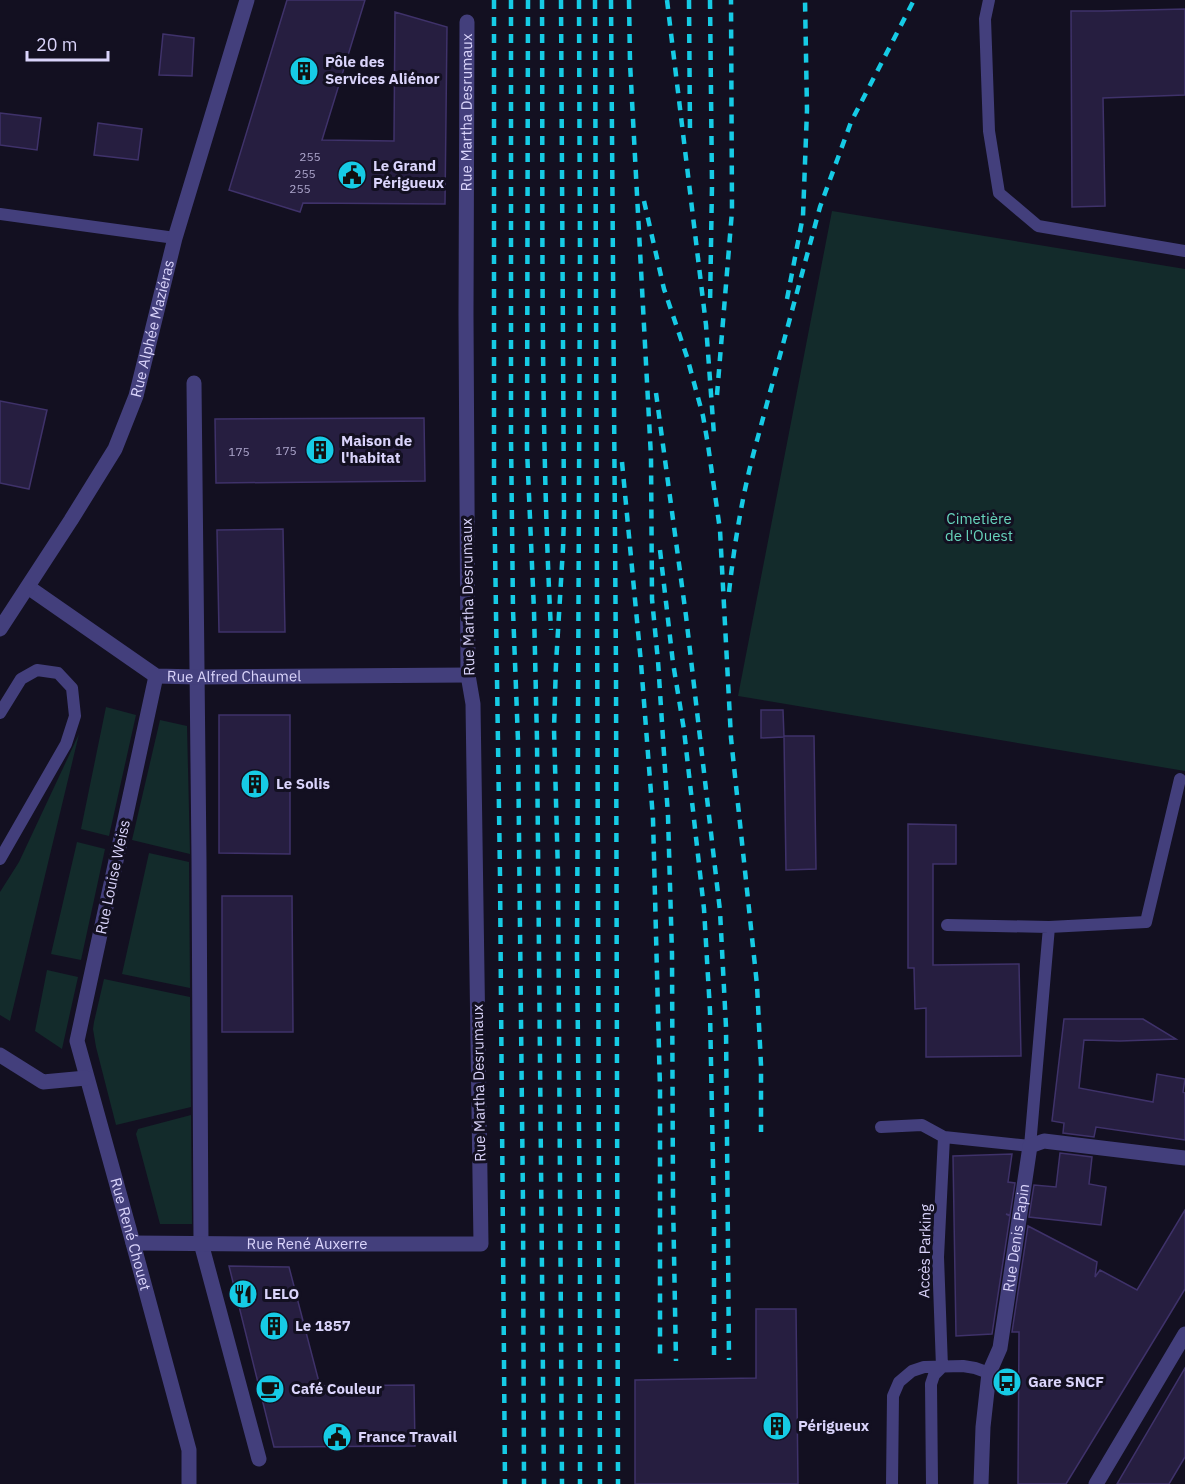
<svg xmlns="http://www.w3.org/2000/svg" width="1185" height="1484" font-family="'IBM Plex Sans',sans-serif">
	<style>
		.green { fill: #132b2b }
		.building { fill: #261e40; stroke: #3f326a; stroke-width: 1.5 }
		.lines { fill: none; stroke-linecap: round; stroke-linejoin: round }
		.service { stroke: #433f7c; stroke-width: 12 }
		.pedestrian { stroke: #433f7c; stroke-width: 15 }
		.minor { stroke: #433f7c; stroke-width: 15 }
		.tertiary { stroke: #433f7c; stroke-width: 15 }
		.rail { stroke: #16cbe5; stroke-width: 4.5; stroke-dasharray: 9 8; stroke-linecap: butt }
		.labels { text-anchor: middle; stroke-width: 6; stroke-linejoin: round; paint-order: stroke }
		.number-label { font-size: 12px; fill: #ada6cc }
		.poi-label { font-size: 15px; font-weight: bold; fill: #dad4fb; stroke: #131021; text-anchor: start }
		.street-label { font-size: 15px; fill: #dad4fb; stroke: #131021 }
		.park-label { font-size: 15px; fill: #67d4bc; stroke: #131021 }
	</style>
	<rect width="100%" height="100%" fill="#131021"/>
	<path class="green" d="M 832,211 L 1185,269 L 1185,771 L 738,696 Z
		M 106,707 L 136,715 L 109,836 L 81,829 Z
		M 160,720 L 187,726 L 190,854 L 132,840 Z
		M 79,734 L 10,1021 L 0,1015 L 0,892 L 19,862 Z
		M 77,842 L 105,849 L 81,960 L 51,954 Z
		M 149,853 L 189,862 L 190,988 L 122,974 Z
		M 47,970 L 78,977 L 62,1049 L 35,1031 Z
		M 104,979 L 190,997 L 191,1107 L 116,1125 L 96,1047 L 93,1029 L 94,1022 Z
		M 191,1115 L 192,1224 L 160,1224 L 136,1134 L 138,1129 Z"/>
	<path class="building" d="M 287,0 L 365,0 L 322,140 L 394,141 L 395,12 L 447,27 L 445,204 L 303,203 L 300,212 L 229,190 Z
		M 1185,9 L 1185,95 L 1103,98 L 1105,206 L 1072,207 L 1071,11 L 1102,11 Z
		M 163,34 L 194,38 L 192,76 L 159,75 Z
		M 0,113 L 41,118 L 37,150 L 0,145 Z
		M 98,123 L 142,129 L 138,160 L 94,155 Z
		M 0,401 L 47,410 L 29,489 L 0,483 Z
		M 424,418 L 425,481 L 216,483 L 215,419 Z
		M 283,529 L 285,632 L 219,632 L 217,530 Z
		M 761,710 L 783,710 L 784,737 L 761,738 Z
		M 219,715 L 290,715 L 290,854 L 219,853 Z
		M 784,736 L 814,736 L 816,869 L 786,870 Z
		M 908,824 L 956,825 L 956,864 L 933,864 L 933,965 L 1019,964 L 1021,1056 L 926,1057 L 926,1008 L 915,1009 L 914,968 L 908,968 Z
		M 222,896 L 292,896 L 293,1032 L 222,1032 Z
		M 1064,1019 L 1143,1019 L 1176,1039 L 1120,1041 L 1084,1040 L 1079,1088 L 1153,1102 L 1157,1074 L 1185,1079 L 1183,1092 L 1185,1093 L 1185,1140 L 1096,1127 L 1094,1137 L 1063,1133 L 1064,1123 L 1052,1121 Z
		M 1060,1153 L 1092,1157 L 1089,1184 L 1106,1187 L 1101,1225 L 1029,1217 L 1034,1185 L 1056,1187 Z
		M 1012,1154 L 1008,1182 L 1015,1183 L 1010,1215 L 1006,1214 L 1010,1216 L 992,1334 L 956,1336 L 953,1156 Z
		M 1185,1210 L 1185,1289 L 1165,1322 L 1066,1484 L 1018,1484 L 1019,1332 L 1012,1332 L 1028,1226 L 1097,1262 L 1095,1277 L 1100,1270 L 1137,1290 Z
		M 229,1266 L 289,1267 L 320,1386 L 414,1385 L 415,1446 L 274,1447 Z
		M 756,1309 L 796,1309 L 798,1484 L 635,1484 L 635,1380 L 756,1378 Z
		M 1185,1368 L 1185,1457 L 1169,1484 L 1117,1484 Z"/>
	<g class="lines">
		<path class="service" d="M 989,0 L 985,19 L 989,131 L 999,193 L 1038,226 L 1185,251
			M 0,214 L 175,238
			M 0,713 L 21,679 L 37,670 L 58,673 L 72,688 L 75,716 L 66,744 L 0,859
			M 947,925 L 1049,927 L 1146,922 L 1180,779
			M 881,1127 L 922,1125 L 944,1137 L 1030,1146 L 1049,927
			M 942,1367 L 938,1257 L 944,1137
			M 892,1484 L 893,1396 L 899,1382 L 912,1371 L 924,1367 L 963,1366 L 975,1368 L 989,1373
			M 932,1484 L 931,1384 L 934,1375 L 942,1367"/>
		<path class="pedestrian" d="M 194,383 L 199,860 L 201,1243 L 259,1459"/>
		<g class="minor">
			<path id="s1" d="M 28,587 L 156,676 L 198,677 L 468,675"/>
			<path id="s2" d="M 0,629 L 71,520 L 115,449 L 136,396 L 175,238 L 247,0"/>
			<path id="s3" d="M 156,676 L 77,1041 L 133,1243 L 189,1450 L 189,1484"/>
			<path d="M 0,1055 L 43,1082 L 86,1078"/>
			<path id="s4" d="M 133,1243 L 252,1244 L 481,1244 L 473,704 L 468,675 L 466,315 L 467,22"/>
			<path id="s5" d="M 981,1484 L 983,1427 L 989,1373 L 1000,1348 L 1030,1146 L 1044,1141 L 1185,1158"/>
		</g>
		<path class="tertiary" d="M 1096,1484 L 1185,1334"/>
		<path class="rail" d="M 494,0 L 494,481 L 500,875 L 505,1484
			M 511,0 L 511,437 L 513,610 L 518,741 L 523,1205 L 524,1484
			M 528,0 L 527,449 L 534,611 L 537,740 L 544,1484
			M 542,0 C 543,210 540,420 551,630
			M 561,0 L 564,515 L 563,548 L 556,664 L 554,729 L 558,873 L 562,1484
			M 579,0 L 580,256 L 577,955 L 580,1217 L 580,1484
			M 595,0 L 600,1484
			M 611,0 L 616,670 L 618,1484
			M 629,0 L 630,63 L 651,457 L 652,599 L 658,661 L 668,816 L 672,954 L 673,1200 L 676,1361
			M 667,0 L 706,325 L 714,435
			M 689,0 L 690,132
			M 710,0 L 712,185 L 710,306
			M 644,201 L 664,289 L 687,357 L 703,416 L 708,445 L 720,530 L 731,738 L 757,985 L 761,1065 L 761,1132
			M 787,299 L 803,216 L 807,110 L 805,0
			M 656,393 L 686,616 L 720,911 L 726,1027 L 729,1360
			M 717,395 L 732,211 L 731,0
			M 622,462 L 641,663 L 653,819 L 660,1089 L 660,1361
			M 660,550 L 673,663 L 684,730 L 704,909 L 710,1011 L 714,1216 L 714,1360
			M 729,592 C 734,547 741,503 752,459 L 820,207 L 851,122 L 914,0"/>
	</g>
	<defs>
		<g id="building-disc" transform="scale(1.5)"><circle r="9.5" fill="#16cbe5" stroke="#131021"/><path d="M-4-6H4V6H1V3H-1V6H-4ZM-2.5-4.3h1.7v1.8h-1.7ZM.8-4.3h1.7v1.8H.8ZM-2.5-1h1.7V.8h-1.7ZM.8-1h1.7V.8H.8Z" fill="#111"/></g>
		<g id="civic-disc" transform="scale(1.5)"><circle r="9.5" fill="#16cbe5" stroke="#131021"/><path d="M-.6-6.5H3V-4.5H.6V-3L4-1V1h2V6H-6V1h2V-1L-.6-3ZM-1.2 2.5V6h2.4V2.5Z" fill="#111"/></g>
		<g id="restaurant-disc" transform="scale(1.5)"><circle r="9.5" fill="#16cbe5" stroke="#131021"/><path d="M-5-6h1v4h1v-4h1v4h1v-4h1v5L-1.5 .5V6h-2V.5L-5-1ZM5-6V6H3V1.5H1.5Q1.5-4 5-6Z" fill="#111"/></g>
		<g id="bus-disc" transform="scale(1.5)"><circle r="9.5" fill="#16cbe5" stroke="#131021"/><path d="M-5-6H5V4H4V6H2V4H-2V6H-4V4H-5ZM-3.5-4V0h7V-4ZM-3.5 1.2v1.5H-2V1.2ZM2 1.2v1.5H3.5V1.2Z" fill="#111"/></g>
		<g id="cafe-disc" transform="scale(1.5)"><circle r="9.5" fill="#16cbe5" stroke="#131021"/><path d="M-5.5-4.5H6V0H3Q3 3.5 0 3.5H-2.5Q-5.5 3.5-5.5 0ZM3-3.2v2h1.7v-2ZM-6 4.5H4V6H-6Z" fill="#111"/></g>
	</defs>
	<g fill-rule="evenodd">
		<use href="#building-disc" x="304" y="71"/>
		<use href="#civic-disc" x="352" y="175"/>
		<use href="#building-disc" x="320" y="450"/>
		<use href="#building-disc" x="255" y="784"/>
		<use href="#restaurant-disc" x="243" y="1294"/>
		<use href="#building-disc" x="274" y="1326"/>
		<use href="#bus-disc" x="1007" y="1382"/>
		<use href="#cafe-disc" x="270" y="1389"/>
		<use href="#building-disc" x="777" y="1426"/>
		<use href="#civic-disc" x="337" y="1437"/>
	</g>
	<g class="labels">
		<g class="number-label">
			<text x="310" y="161">255</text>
			<text x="305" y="178">255</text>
			<text x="300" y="193">255</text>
			<text x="286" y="455">175</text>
			<text x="239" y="456">175</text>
		</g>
		<g class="poi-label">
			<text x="325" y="67">Pôle des<tspan x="325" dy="17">Services Aliénor</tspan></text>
			<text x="373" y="171">Le Grand<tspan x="373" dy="17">Périgueux</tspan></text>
			<text x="341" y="446">Maison de<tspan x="341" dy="17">l'habitat</tspan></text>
			<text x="276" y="789">Le Solis</text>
			<text x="264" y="1299">LELO</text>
			<text x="295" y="1331">Le 1857</text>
			<text x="1028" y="1387">Gare SNCF</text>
			<text x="291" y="1394">Café Couleur</text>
			<text x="798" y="1431">Périgueux</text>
			<text x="358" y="1442">France Travail</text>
		</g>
		<g class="street-label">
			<text dy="5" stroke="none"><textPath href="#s4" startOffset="1480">Rue Martha Desrumaux</textPath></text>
			<text dy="5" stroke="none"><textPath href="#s2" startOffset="340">Rue Alphée Maziéras</textPath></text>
			<text transform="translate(468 597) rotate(-91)" y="5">Rue Martha Desrumaux</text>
			<text dy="5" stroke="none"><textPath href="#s1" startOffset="234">Rue Alfred Chaumel</textPath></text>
			<text transform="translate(113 877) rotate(-78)" y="5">Rue Louise Weiss</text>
			<text transform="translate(479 1083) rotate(-91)" y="5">Rue Martha Desrumaux</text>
			<text dy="5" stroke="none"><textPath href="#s3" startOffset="574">Rue René Chouet</textPath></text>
			<text dy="5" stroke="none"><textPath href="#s5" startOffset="250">Rue Denis Papin</textPath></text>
			<text dy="5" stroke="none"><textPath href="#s4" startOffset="174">Rue René Auxerre</textPath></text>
			<text transform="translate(925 1251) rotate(-89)" y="5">Accès Parking</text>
		</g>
		<g class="park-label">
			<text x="979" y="524">Cimetière<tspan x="979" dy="17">de l'Ouest</tspan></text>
		</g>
	</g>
	<path d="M27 51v9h81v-9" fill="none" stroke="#dad4fb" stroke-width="3"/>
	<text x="36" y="51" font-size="18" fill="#dad4fb" stroke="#131021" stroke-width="4.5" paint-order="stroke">20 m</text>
</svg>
